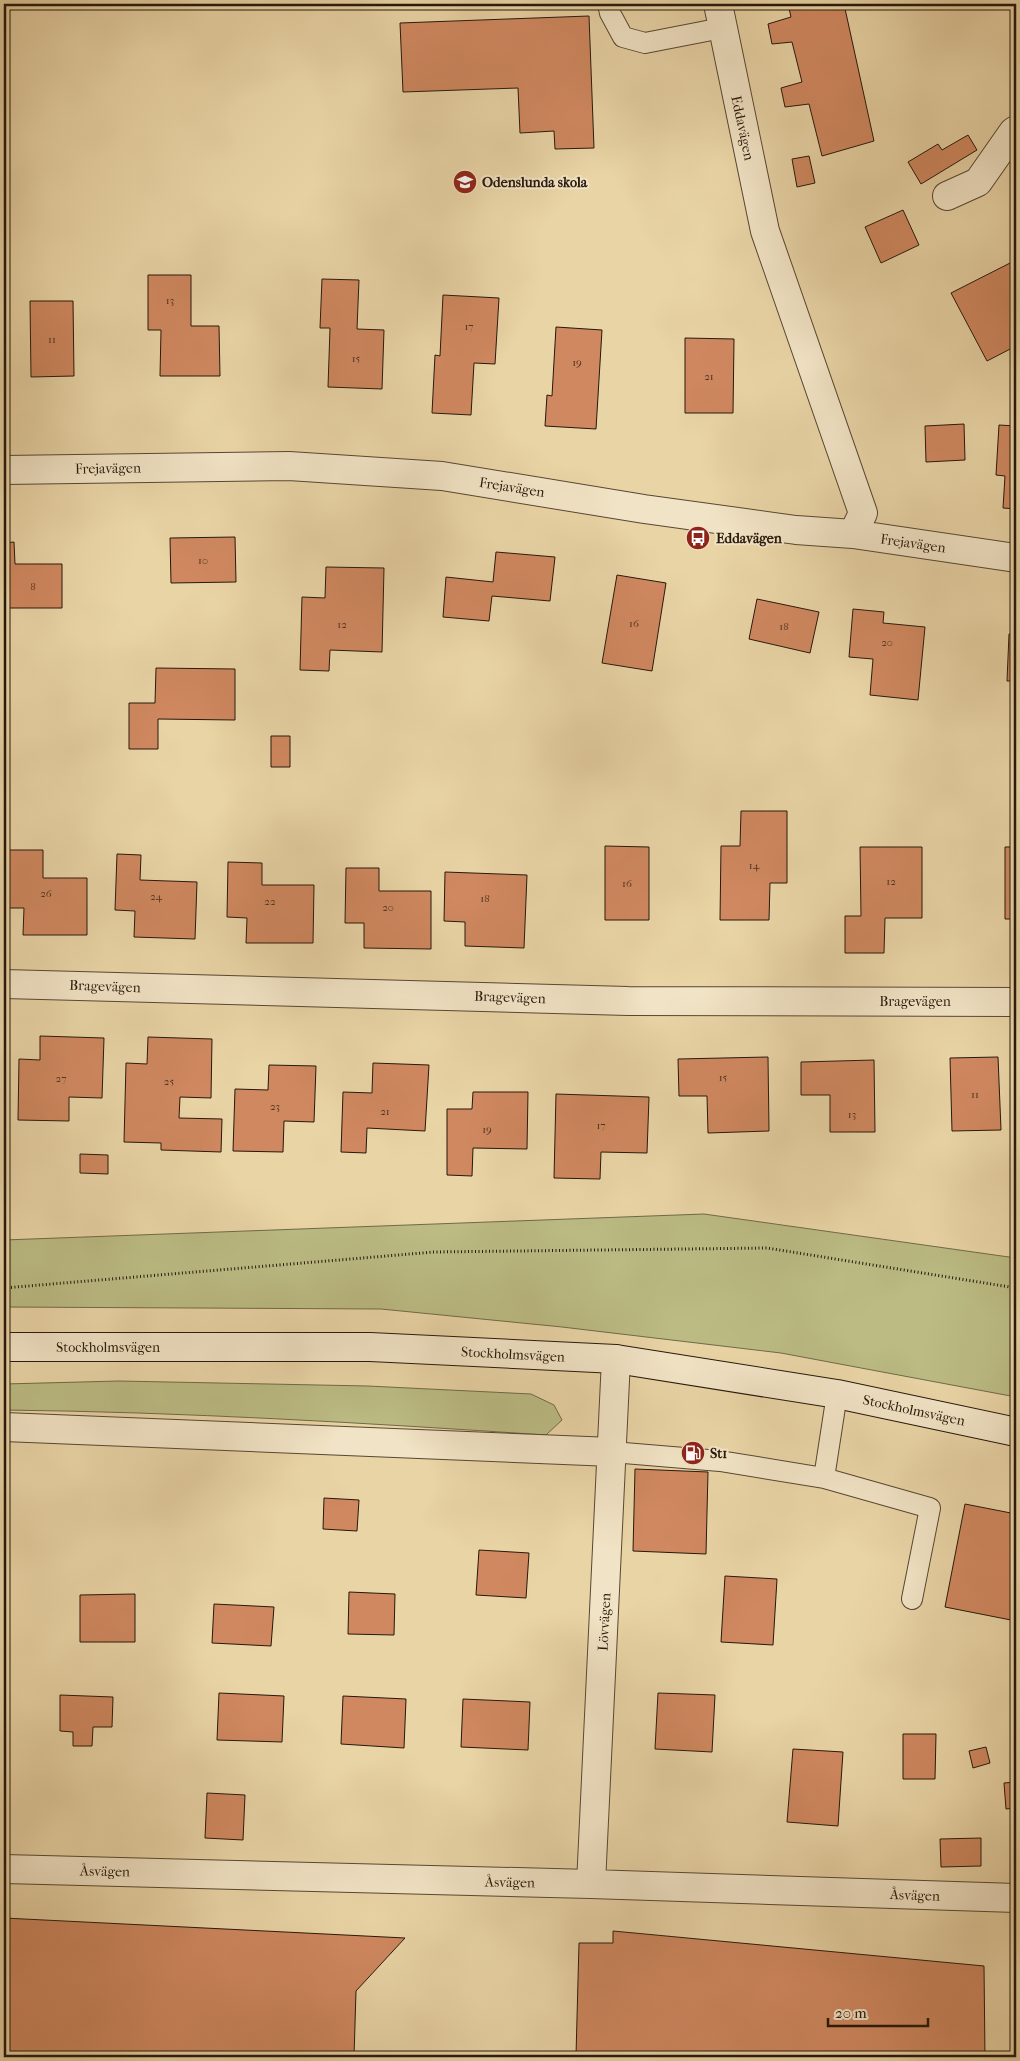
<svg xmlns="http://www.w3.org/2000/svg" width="1020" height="2061" font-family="'IM FELL French Canon',serif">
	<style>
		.green { fill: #bbbb83; stroke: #706a47 }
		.building { fill: #d08860; stroke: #26180b }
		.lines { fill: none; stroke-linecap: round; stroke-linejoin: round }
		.service-casing { stroke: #574732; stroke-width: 22 }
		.minor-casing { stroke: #574732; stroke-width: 30 }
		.secondary-casing { stroke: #26180b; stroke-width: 30 }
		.path { stroke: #26180b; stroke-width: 3; stroke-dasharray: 1 2.5; stroke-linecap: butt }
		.service { stroke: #f1e3c5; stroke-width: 20 }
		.minor { stroke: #f1e3c5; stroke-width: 28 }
		.secondary { stroke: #f1e3c5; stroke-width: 28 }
		.labels { text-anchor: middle; stroke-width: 4; stroke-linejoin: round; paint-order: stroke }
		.number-label { font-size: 11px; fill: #503420 }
		.street-label { font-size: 14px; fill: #26180b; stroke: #f1e3c5 }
		.poi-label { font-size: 14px; font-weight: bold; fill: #26180b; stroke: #f1e3c5; text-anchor: start }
	</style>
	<rect width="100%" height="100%" fill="#e9d4a6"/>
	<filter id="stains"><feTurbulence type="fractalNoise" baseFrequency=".004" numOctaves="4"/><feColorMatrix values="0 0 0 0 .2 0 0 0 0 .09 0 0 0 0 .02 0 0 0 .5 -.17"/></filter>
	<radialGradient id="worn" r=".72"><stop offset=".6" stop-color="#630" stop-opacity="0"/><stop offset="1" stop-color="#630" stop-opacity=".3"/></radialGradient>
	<path class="green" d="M 704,1214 L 1016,1258 L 1016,1397 L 781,1353 L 562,1327 L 381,1309 L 4,1307 L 4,1240 Z
		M 119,1381 L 368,1386 L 531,1394 L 554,1405 L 562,1420 L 546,1435 C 366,1423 185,1412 4,1410 L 4,1384 Z"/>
	<path class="building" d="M 788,4 L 844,4 L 874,141 L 822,156 L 809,104 L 785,107 L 781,88 L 802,82 L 792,42 L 772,44 L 768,24 L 791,17 Z
		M 589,16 L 594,148 L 555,149 L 554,131 L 520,133 L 518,88 L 403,92 L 400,23 Z
		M 968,135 L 977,150 L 921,184 L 908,162 L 938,144 L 942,150 Z
		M 809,156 L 815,183 L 797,187 L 792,159 Z
		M 903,210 L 919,245 L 881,263 L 865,227 Z
		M 1016,260 L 1016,346 L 987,361 L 951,293 Z
		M 148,275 L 191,275 L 191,326 L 219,326 L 220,376 L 160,376 L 161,330 L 148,330 Z
		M 322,279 L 359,280 L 357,329 L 384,330 L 382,389 L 328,387 L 330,328 L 320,328 Z
		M 443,295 L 499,298 L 495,364 L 474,363 L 471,415 L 432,413 L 435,355 L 440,356 Z
		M 30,301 L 73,301 L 74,376 L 31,377 Z
		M 556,327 L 602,330 L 596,429 L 545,426 L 547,395 L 552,396 Z
		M 685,338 L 734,339 L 733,413 L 685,413 Z
		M 964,424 L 965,460 L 926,462 L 925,426 Z
		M 999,425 L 1016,426 L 1016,509 L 1003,508 L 1005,476 L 996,475 Z
		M 235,537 L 236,582 L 171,583 L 170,538 Z
		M 14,542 L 15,564 L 62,564 L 62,608 L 4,608 L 4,543 Z
		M 496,552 L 555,557 L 550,601 L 492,596 L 489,621 L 443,617 L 446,577 L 493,582 Z
		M 326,567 L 384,568 L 382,652 L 330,650 L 329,671 L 300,670 L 302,597 L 325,598 Z
		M 617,575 L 666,583 L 652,671 L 602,663 Z
		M 757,599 L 819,612 L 810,653 L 749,639 Z
		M 853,609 L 884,612 L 883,623 L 925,627 L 918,700 L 870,695 L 873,659 L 849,657 Z
		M 1009,634 L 1016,634 L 1016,681 L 1007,681 Z
		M 156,668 L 235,669 L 235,720 L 158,719 L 158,749 L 129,749 L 129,703 L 155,703 Z
		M 271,736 L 290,736 L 290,767 L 271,767 Z
		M 741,811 L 787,811 L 787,883 L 770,883 L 769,920 L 720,920 L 721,846 L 740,846 Z
		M 605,846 L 649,847 L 649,920 L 605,920 Z
		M 860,847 L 922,847 L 922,918 L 885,918 L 884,953 L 845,953 L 845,916 L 861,916 Z
		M 1005,847 L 1016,847 L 1016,919 L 1005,919 Z
		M 5,850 L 43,850 L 43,878 L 87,878 L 87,935 L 23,935 L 24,908 L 4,908 Z
		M 117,854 L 141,855 L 140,880 L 197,882 L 195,939 L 134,937 L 135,911 L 115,910 Z
		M 228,862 L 262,863 L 262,885 L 314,885 L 313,943 L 246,943 L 247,918 L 227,917 Z
		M 346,868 L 379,868 L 379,891 L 431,891 L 431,949 L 364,948 L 364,923 L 345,923 Z
		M 445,872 L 527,875 L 524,948 L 465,946 L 465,922 L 444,921 Z
		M 40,1036 L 104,1038 L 102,1098 L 69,1097 L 69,1121 L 18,1120 L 19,1059 L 40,1060 Z
		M 148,1037 L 212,1039 L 211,1098 L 180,1097 L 179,1118 L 222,1119 L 221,1152 L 161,1150 L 161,1143 L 124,1142 L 126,1063 L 147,1064 Z
		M 768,1057 L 769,1131 L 708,1133 L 707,1096 L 679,1096 L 678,1059 Z
		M 998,1057 L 1001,1130 L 952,1131 L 950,1058 Z
		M 874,1060 L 875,1132 L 830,1132 L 830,1095 L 801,1095 L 801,1062 Z
		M 373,1063 L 429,1065 L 425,1131 L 367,1128 L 366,1153 L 341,1152 L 343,1092 L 372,1093 Z
		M 269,1065 L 316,1066 L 314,1122 L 284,1121 L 283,1152 L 233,1151 L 235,1089 L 268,1090 Z
		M 473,1092 L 528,1092 L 527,1149 L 473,1148 L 472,1176 L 447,1175 L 447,1109 L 472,1109 Z
		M 556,1094 L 649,1097 L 647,1153 L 601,1152 L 600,1179 L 554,1178 Z
		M 80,1154 L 108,1155 L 108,1174 L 80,1173 Z
		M 635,1469 L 708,1472 L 706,1554 L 633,1551 Z
		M 324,1498 L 359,1500 L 357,1531 L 323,1529 Z
		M 965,1504 L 1016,1514 L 1016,1621 L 945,1607 Z
		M 479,1550 L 529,1553 L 526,1598 L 476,1595 Z
		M 725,1576 L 777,1579 L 773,1645 L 721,1642 Z
		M 349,1592 L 395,1594 L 394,1635 L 348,1634 Z
		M 135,1594 L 135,1642 L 80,1642 L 80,1595 Z
		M 4,1595 L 8,1596 L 7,1640 L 4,1640 Z
		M 214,1604 L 274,1607 L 271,1646 L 212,1643 Z
		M 4,1692 L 6,1692 L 5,1744 L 4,1744 Z
		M 219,1693 L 284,1696 L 282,1742 L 217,1740 Z
		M 658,1693 L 715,1695 L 712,1752 L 655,1749 Z
		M 60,1695 L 113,1697 L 112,1727 L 93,1727 L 92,1746 L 73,1746 L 73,1732 L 60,1731 Z
		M 343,1696 L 406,1699 L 404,1748 L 341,1744 Z
		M 463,1699 L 530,1702 L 528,1750 L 461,1747 Z
		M 903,1734 L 936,1734 L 935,1779 L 903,1779 Z
		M 986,1747 L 990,1763 L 973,1768 L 969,1751 Z
		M 793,1749 L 843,1752 L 838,1826 L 787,1822 Z
		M 1016,1782 L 1016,1808 L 1006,1809 L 1004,1783 Z
		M 207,1793 L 245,1795 L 243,1840 L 205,1838 Z
		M 981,1838 L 981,1866 L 941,1867 L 940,1839 Z
		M 4,1918 L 405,1938 L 356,1991 L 354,2057 L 4,2057 Z
		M 613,1931 L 984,1966 L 985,2057 L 616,2057 L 616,2055 L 576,2056 L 579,1943 L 613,1943 Z"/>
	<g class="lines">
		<g class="service-casing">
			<path id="service" d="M 608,4 L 610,13 L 623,37 L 645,43 L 722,28
				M 612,1452 L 720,1461 L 824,1478 L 837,1394
				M 824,1478 L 930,1508 L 912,1599"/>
		</g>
		<g class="minor-casing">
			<path id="minor" d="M 718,4 L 765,231 L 863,513 L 853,534
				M 947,196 L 978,182 L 1013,132 L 1016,130
				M 4,470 L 289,466 L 442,476 L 644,509 L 796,530 L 853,534 L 1016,558
				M 4,984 L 628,1001 L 1016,1002
				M 4,1427 L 612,1452
				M 4,1869 L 591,1884 L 1016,1898
				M 591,1884 L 616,1359"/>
		</g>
		<g class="secondary-casing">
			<path id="secondary" d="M 4,1347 L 370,1347 L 616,1359 L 837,1394 L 1016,1432"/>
		</g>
		<path class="path" d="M 4,1288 L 434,1252 L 767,1248 L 1016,1288"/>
		<use href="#service" class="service"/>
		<use href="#minor" class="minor"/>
		<use href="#secondary" class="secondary"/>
	</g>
	<defs>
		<g id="school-disc" transform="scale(1.25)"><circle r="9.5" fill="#8f2418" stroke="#f1e3c5"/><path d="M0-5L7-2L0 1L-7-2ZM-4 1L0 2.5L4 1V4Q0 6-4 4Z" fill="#fff"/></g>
		<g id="bus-disc" transform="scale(1.25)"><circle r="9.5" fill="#8f2418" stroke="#f1e3c5"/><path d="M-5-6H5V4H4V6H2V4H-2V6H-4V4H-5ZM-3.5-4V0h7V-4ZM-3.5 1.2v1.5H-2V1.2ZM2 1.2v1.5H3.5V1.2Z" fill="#fff"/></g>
		<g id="fuel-disc" transform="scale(1.25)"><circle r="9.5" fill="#8f2418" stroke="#f1e3c5"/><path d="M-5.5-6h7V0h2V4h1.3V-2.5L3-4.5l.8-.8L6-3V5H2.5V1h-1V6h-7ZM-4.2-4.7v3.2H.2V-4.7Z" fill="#fff"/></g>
	</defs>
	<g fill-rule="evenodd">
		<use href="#school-disc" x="465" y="182"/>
		<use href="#bus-disc" x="698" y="538"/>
		<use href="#fuel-disc" x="693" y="1453"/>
	</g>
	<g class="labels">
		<g class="number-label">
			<text x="170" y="304">13</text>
			<text x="469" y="330">17</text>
			<text x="52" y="343">11</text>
			<text x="356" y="362">15</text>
			<text x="577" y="366">19</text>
			<text x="709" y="380">21</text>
			<text x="203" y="564">10</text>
			<text x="33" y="590">8</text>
			<text x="634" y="627">16</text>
			<text x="342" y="628">12</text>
			<text x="784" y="630">18</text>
			<text x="887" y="646">20</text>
			<text x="754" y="869">14</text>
			<text x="891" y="885">12</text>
			<text x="627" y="887">16</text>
			<text x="46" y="897">26</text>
			<text x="156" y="900">24</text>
			<text x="485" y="902">18</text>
			<text x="270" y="905">22</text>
			<text x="388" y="911">20</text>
			<text x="723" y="1081">15</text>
			<text x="61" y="1082">27</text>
			<text x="169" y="1085">25</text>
			<text x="975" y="1098">11</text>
			<text x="275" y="1110">23</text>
			<text x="385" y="1115">21</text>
			<text x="852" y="1118">13</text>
			<text x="601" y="1129">17</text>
			<text x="487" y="1133">19</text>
		</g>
		<g class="street-label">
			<text transform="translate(743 128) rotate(78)" y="5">Eddavägen</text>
			<text transform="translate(108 468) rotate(-1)" y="5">Frejavägen</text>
			<text transform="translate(512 487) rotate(9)" y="5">Frejavägen</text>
			<text transform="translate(913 543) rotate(8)" y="5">Frejavägen</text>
			<text transform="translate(105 986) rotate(2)" y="5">Bragevägen</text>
			<text transform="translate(510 997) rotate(2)" y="5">Bragevägen</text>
			<text x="915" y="1006">Bragevägen</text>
			<text x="108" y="1352">Stockholmsvägen</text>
			<text transform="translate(513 1354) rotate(3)" y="5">Stockholmsvägen</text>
			<text transform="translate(914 1410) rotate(12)" y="5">Stockholmsvägen</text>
			<text transform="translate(604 1622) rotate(-87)" y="5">Lövvägen</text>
			<text transform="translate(105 1871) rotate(1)" y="5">Åsvägen</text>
			<text transform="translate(510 1882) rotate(1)" y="5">Åsvägen</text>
			<text transform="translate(915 1895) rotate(2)" y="5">Åsvägen</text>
		</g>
		<g class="poi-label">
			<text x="482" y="187">Odenslunda skola</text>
			<text x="716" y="543">Eddavägen</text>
			<text x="710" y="1458">St1</text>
		</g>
	</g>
	<rect width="1020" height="2061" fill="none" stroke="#e9d4a6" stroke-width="20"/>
	<rect x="5" y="5" width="1010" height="2051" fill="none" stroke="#26180b" stroke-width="2.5"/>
	<rect x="10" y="10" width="1000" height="2041" fill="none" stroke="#26180b"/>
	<path d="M828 2018v8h100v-8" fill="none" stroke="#26180b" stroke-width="2.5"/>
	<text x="835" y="2018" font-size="15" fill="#26180b" stroke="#f1e3c5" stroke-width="4" paint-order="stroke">20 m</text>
	<rect width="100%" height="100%" filter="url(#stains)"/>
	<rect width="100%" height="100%" fill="url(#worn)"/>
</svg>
